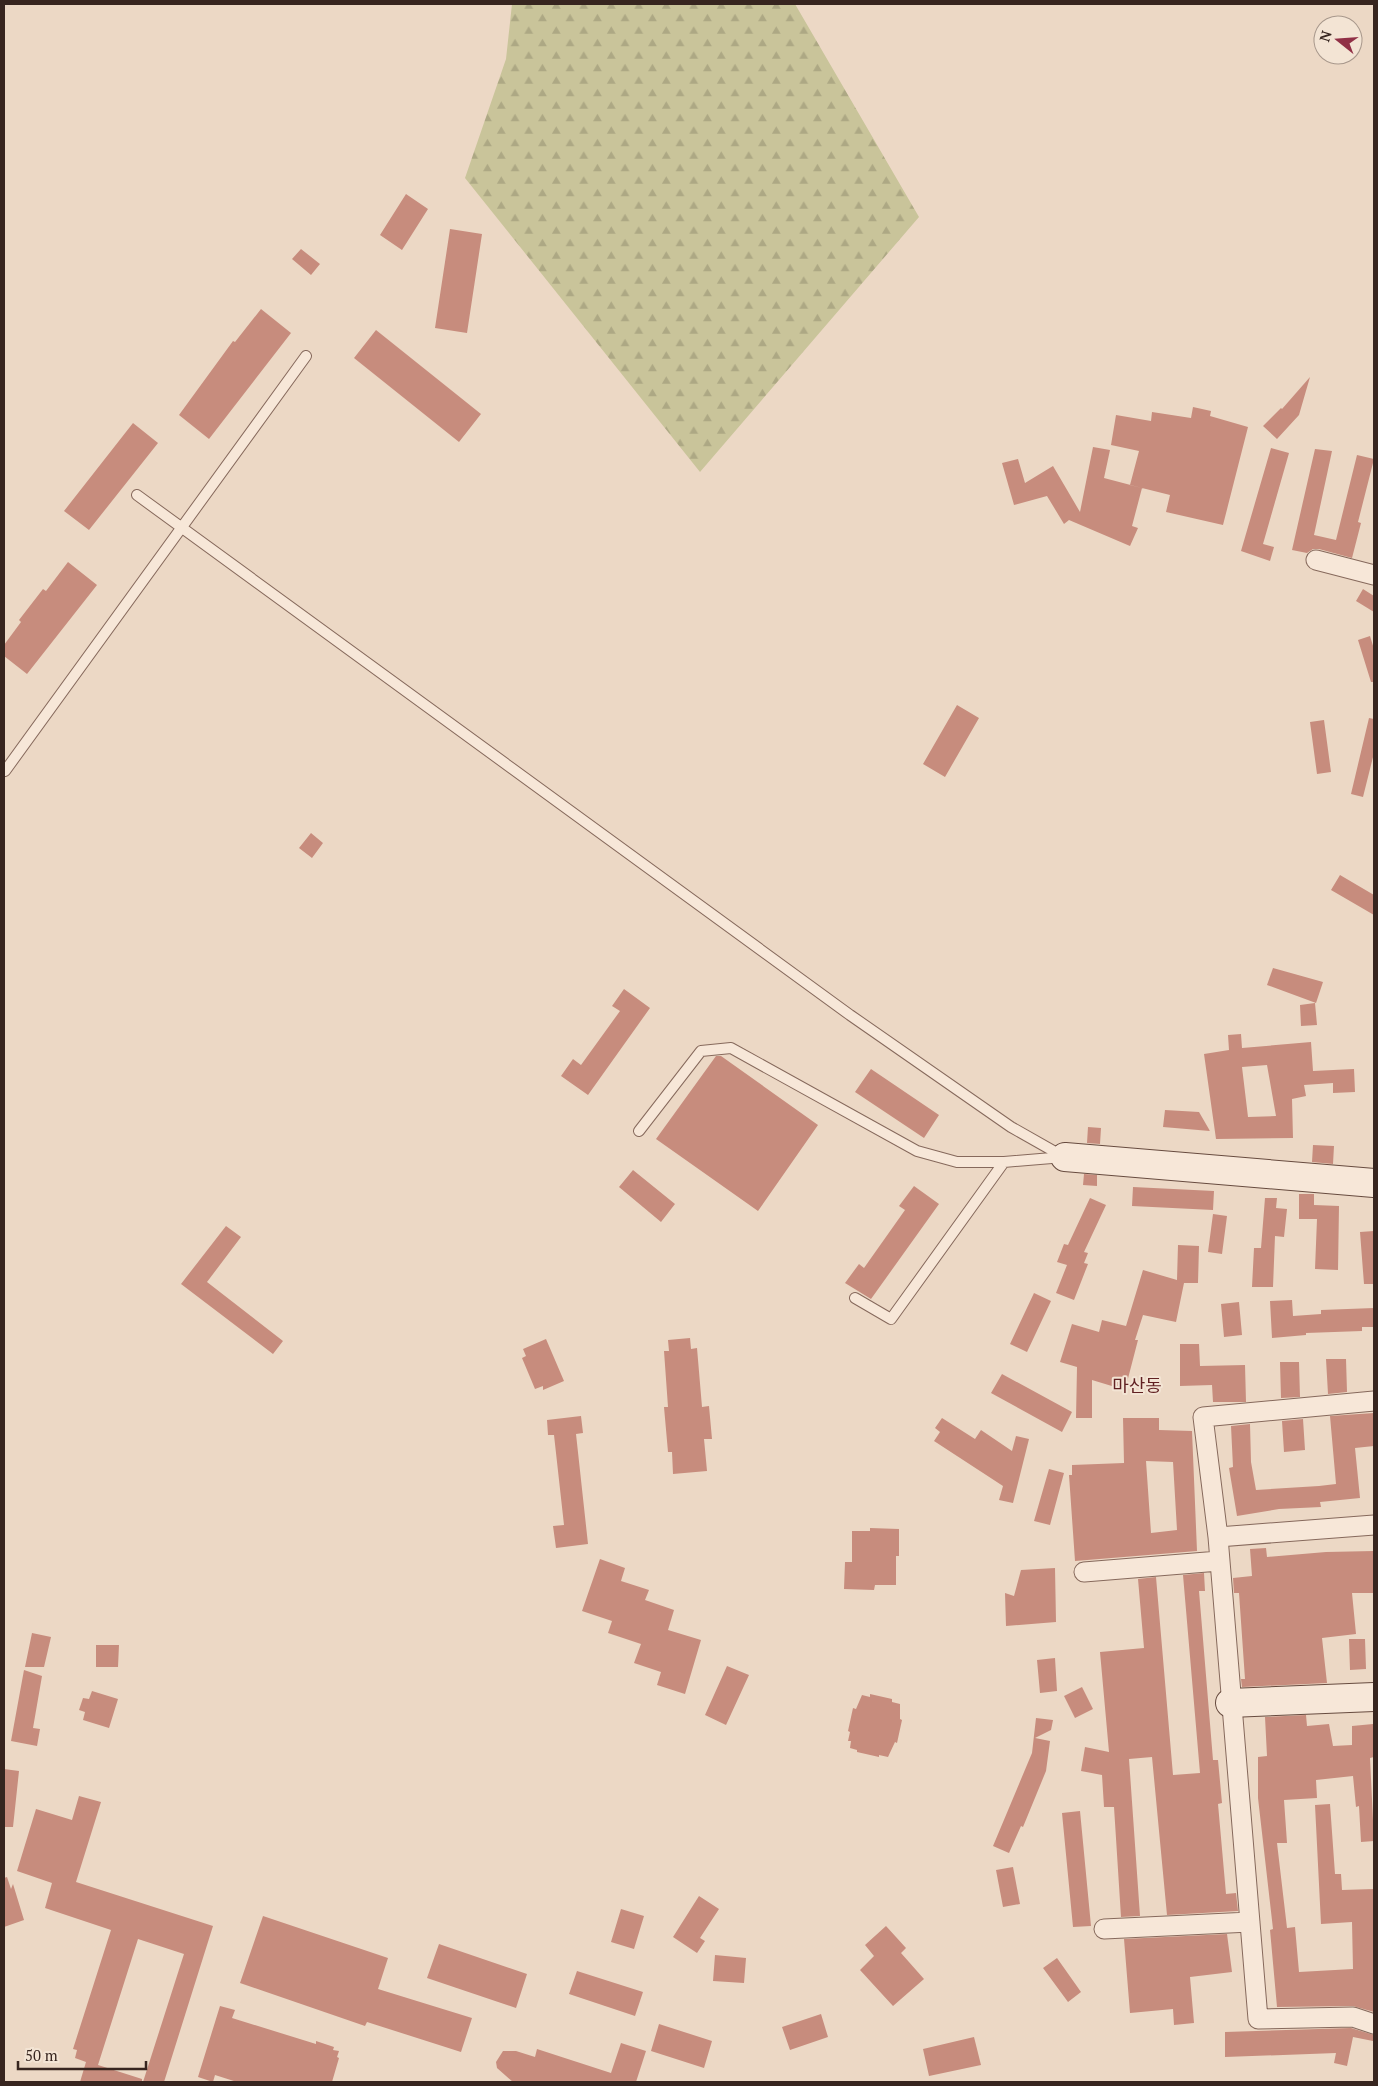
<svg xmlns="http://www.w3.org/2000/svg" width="1378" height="2086" font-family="'PT Serif','Noto Sans KR',serif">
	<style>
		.forest { fill: url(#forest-firs) }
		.building { fill: #c78c7d; fill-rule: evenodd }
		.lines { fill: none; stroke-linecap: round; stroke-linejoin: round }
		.lane-casing { stroke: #86695c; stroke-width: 12 }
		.street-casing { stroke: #86695c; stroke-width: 21 }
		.secondary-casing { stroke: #674b3f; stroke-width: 30 }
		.lane { stroke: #f7e7d8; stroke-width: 10 }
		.street { stroke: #f7e7d8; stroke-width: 19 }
		.secondary { stroke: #f7e7d8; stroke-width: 28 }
		.labels { text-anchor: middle; stroke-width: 4; stroke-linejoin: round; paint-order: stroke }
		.quarter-label { font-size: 18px; fill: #612122; stroke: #f3e4d4 }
	</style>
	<defs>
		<pattern id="forest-firs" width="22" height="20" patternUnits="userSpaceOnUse" patternTransform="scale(1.25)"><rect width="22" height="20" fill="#c9c49a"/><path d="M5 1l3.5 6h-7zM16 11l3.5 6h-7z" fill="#ada884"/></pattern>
	</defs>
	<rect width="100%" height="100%" fill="#ecd8c5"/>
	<path class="forest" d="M 512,4 L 795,4 L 919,217 L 700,472 L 465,178 L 506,59 Z"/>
	<path class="building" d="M 406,194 L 428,209 L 402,250 L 380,235 Z
		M 450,229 L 482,234 L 467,333 L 435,328 Z
		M 301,249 L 320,264 L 311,275 L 292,259 Z
		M 261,309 L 291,333 L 209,439 L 179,415 L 233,341 L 235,342 Z
		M 376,330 L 481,414 L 459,442 L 354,358 Z
		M 1310,377 L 1299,415 L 1277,439 L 1263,426 L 1281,408 L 1282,409 Z
		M 1193,407 L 1211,411 L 1210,416 L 1248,427 L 1223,525 L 1166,512 L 1170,495 L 1130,485 L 1139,451 L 1111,445 L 1116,415 L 1151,421 L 1152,412 L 1191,418 Z
		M 133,423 L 158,443 L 89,530 L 64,511 Z
		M 1093,447 L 1110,450 L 1104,478 L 1142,488 L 1132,526 L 1138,528 L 1130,546 L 1069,520 L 1064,524 L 1047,496 L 1014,505 L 1002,463 L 1018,459 L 1025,483 L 1053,466 L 1080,512 Z
		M 1271,448 L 1289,453 L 1263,544 L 1274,547 L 1270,561 L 1241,551 Z
		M 1315,449 L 1332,451 L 1314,535 L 1336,540 L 1357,455 L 1374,459 L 1358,522 L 1361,523 L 1352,558 L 1319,549 L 1313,549 L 1307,553 L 1292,550 Z
		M 68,562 L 97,585 L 27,674 L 4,656 L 4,645 L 21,622 L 19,620 L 43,589 L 46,591 Z
		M 1363,589 L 1374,596 L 1374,612 L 1356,601 Z
		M 1370,636 L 1374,649 L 1374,682 L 1371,682 L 1358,640 Z
		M 957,705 L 979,718 L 945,777 L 923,764 Z
		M 1369,718 L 1374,719 L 1374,753 L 1363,797 L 1351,794 Z
		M 1324,720 L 1331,772 L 1317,774 L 1310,722 Z
		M 311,833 L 323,843 L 312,858 L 299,848 Z
		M 1340,875 L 1374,895 L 1374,915 L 1331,890 Z
		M 1273,968 L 1323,982 L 1316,1003 L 1267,985 Z
		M 624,989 L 650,1008 L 588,1095 L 561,1076 L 573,1059 L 581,1065 L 620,1011 L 612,1006 Z
		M 1315,1003 L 1317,1025 L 1301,1026 L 1300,1005 Z
		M 1241,1034 L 1242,1048 L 1311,1042 L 1313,1071 L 1354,1069 L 1355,1092 L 1333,1093 L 1333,1083 L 1304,1085 L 1306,1096 L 1292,1099 L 1293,1138 L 1216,1139 L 1204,1054 L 1229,1050 L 1228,1035 ZM 1267,1065 L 1276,1116 L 1248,1117 L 1242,1067 Z
		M 716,1056 L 721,1056 L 818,1125 L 758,1211 L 656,1139 Z
		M 871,1069 L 939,1115 L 924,1138 L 855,1092 Z
		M 1165,1110 L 1199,1112 L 1210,1131 L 1163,1127 Z
		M 1088,1127 L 1101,1128 L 1100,1144 L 1087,1143 Z
		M 1313,1145 L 1334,1146 L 1333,1164 L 1312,1162 Z
		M 633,1170 L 675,1204 L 661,1222 L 619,1187 Z
		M 1084,1174 L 1097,1175 L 1097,1186 L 1083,1185 Z
		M 914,1186 L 939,1204 L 871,1299 L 845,1283 L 859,1264 L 864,1268 L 905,1210 L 899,1206 Z
		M 1133,1187 L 1214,1191 L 1213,1210 L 1132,1206 Z
		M 1299,1194 L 1314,1194 L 1314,1205 L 1339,1206 L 1338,1270 L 1315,1269 L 1317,1219 L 1299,1219 Z
		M 1090,1198 L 1106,1205 L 1084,1252 L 1088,1253 L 1084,1263 L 1088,1264 L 1074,1300 L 1056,1293 L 1067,1265 L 1057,1262 L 1064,1244 L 1068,1245 Z
		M 1265,1198 L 1277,1198 L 1276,1208 L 1287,1209 L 1284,1237 L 1275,1236 L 1273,1287 L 1252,1287 L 1254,1248 L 1261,1248 Z
		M 1213,1214 L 1227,1216 L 1222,1254 L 1208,1252 Z
		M 226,1226 L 241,1237 L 207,1282 L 283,1341 L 273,1354 L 181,1284 Z
		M 1374,1231 L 1374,1284 L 1364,1284 L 1360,1232 Z
		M 1178,1245 L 1199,1246 L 1198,1283 L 1184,1283 L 1176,1322 L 1143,1315 L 1135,1340 L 1138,1340 L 1125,1390 L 1092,1380 L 1092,1418 L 1076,1418 L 1077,1367 L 1060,1362 L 1072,1324 L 1099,1332 L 1102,1320 L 1126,1326 L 1143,1270 L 1177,1280 Z
		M 1034,1293 L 1051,1301 L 1027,1352 L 1010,1344 Z
		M 1292,1300 L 1293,1316 L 1321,1314 L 1321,1310 L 1374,1308 L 1374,1327 L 1362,1327 L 1362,1331 L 1306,1333 L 1306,1335 L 1272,1338 L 1270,1301 Z
		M 1239,1302 L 1242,1335 L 1224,1337 L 1221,1304 Z
		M 690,1338 L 691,1349 L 697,1348 L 702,1407 L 709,1406 L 712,1439 L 704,1439 L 707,1471 L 673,1474 L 672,1452 L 668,1452 L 664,1407 L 668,1407 L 664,1351 L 669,1351 L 668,1340 Z
		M 546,1339 L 564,1381 L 543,1390 L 543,1386 L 535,1389 L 522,1358 L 526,1356 L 523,1349 Z
		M 1180,1344 L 1199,1344 L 1200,1366 L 1245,1365 L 1246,1402 L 1213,1402 L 1212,1385 L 1180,1386 Z
		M 1326,1359 L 1346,1359 L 1347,1392 L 1328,1394 Z
		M 1280,1362 L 1299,1362 L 1300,1397 L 1281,1398 Z
		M 1002,1374 L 1072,1412 L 1062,1432 L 991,1393 Z
		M 1374,1413 L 1374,1446 L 1355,1448 L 1360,1498 L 1320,1502 L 1321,1507 L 1279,1509 L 1237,1516 L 1229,1468 L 1233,1467 L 1231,1426 L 1250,1424 L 1251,1462 L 1256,1490 L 1319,1486 L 1336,1484 L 1330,1416 Z
		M 581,1416 L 583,1433 L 576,1434 L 588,1544 L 556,1548 L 553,1526 L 564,1525 L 554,1435 L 548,1435 L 547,1420 Z
		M 942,1418 L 975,1439 L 981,1430 L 1012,1451 L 1016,1436 L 1029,1439 L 1013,1503 L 999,1500 L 1003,1486 L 934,1441 L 940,1432 L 935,1428 Z
		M 1123,1418 L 1159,1418 L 1159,1430 L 1192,1431 L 1197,1551 L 1075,1561 L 1069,1475 L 1072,1475 L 1072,1465 L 1124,1463 ZM 1146,1461 L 1173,1462 L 1177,1530 L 1151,1533 Z
		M 1303,1419 L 1305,1450 L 1284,1452 L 1282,1421 Z
		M 1049,1469 L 1064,1473 L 1050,1525 L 1034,1521 Z
		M 870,1528 L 899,1529 L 899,1556 L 896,1556 L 896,1585 L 875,1585 L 874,1590 L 844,1589 L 845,1562 L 852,1562 L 852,1531 L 870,1531 Z
		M 1266,1548 L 1267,1557 L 1326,1552 L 1374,1551 L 1374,1593 L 1352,1593 L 1356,1634 L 1322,1638 L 1327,1683 L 1242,1687 L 1241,1679 L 1245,1679 L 1239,1593 L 1234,1593 L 1233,1578 L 1252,1576 L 1250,1549 Z
		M 600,1559 L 625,1568 L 621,1581 L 649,1590 L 645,1600 L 674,1610 L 668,1630 L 701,1640 L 685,1694 L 657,1685 L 661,1672 L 634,1663 L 641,1644 L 608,1633 L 612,1621 L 582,1611 Z
		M 1055,1568 L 1056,1622 L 1006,1626 L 1005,1593 L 1014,1596 L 1021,1570 Z
		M 1204,1573 L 1205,1591 L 1199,1591 L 1213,1760 L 1218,1760 L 1222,1803 L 1218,1804 L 1226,1894 L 1236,1893 L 1238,1911 L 1167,1915 L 1152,1757 L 1129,1759 L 1140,1916 L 1121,1917 L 1114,1807 L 1104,1807 L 1102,1775 L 1081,1771 L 1085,1747 L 1109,1752 L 1100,1652 L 1144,1648 L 1138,1579 L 1156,1577 L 1173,1775 L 1200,1773 L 1183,1575 Z
		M 32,1633 L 51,1637 L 44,1667 L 25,1667 Z
		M 1349,1639 L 1365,1639 L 1366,1669 L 1350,1670 Z
		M 96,1645 L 119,1645 L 118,1667 L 96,1667 Z
		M 1055,1658 L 1057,1691 L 1040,1693 L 1037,1660 Z
		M 727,1666 L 749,1675 L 726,1725 L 705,1715 Z
		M 24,1670 L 42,1676 L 33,1728 L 40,1729 L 37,1746 L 11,1741 Z
		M 1082,1687 L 1093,1709 L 1075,1718 L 1064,1696 Z
		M 92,1691 L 118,1699 L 109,1728 L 83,1720 L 85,1712 L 79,1710 L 83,1698 L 89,1699 Z
		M 870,1694 L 892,1699 L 892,1702 L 900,1704 L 900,1719 L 902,1720 L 897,1743 L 895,1742 L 888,1757 L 879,1755 L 879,1757 L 857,1752 L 857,1750 L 850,1748 L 851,1741 L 848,1741 L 850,1732 L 848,1731 L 853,1708 L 856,1709 L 862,1695 L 870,1697 Z
		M 1306,1715 L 1307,1726 L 1329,1724 L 1333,1746 L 1352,1745 L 1352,1726 L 1373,1724 L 1374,1757 L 1370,1758 L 1374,1841 L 1361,1842 L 1359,1806 L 1356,1807 L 1353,1776 L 1316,1780 L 1317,1798 L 1284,1800 L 1287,1843 L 1277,1843 L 1287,1928 L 1295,1927 L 1299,1972 L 1353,1969 L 1352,1922 L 1321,1924 L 1315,1805 L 1330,1804 L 1335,1874 L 1341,1874 L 1342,1890 L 1374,1889 L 1374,2012 L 1353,2006 L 1277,2007 L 1270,1930 L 1273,1929 L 1258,1798 L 1258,1757 L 1267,1756 L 1265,1717 Z
		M 1036,1718 L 1053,1720 L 1051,1730 L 1035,1738 L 1050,1741 L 1046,1771 L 1023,1827 L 1021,1826 L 1009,1853 L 993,1846 L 1032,1753 Z
		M 4,1769 L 19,1771 L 13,1827 L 4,1827 Z
		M 79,1796 L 101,1802 L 76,1882 L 213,1926 L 164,2082 L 143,2082 L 184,1954 L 138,1939 L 98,2065 L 142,2079 L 142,2082 L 80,2082 L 86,2062 L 75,2058 L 77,2050 L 73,2049 L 111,1930 L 45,1908 L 52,1883 L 17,1871 L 36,1809 L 72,1820 Z
		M 1080,1811 L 1091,1926 L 1073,1927 L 1062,1813 Z
		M 1013,1867 L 1020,1904 L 1003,1907 L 996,1870 Z
		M 7,1877 L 11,1889 L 13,1884 L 24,1920 L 4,1927 L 4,1878 Z
		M 699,1896 L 719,1909 L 700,1938 L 705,1941 L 697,1953 L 673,1937 Z
		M 621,1909 L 644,1916 L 634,1949 L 611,1942 Z
		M 263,1916 L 388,1958 L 378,1989 L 472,2018 L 461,2052 L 367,2022 L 365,2026 L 240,1983 Z
		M 886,1926 L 906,1948 L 901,1953 L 924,1979 L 893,2006 L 860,1970 L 874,1956 L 865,1945 Z
		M 1227,1934 L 1232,1972 L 1190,1977 L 1194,2023 L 1174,2025 L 1173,2009 L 1130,2013 L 1124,1939 Z
		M 439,1944 L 527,1974 L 516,2008 L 427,1978 Z
		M 715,1955 L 746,1958 L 744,1983 L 713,1981 Z
		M 1057,1958 L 1081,1992 L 1068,2002 L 1043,1968 Z
		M 577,1971 L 643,1992 L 635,2016 L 569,1994 Z
		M 220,2006 L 235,2010 L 232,2018 L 316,2044 L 316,2041 L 334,2047 L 333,2050 L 339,2051 L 337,2057 L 339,2058 L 332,2082 L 237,2082 L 215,2075 L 213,2082 L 198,2077 Z
		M 821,2014 L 828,2037 L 790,2050 L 782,2027 Z
		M 659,2024 L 712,2041 L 704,2068 L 651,2051 Z
		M 1351,2028 L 1374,2035 L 1373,2041 L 1353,2037 L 1347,2066 L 1334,2063 L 1336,2053 L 1225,2057 L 1225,2032 Z
		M 974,2037 L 981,2065 L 929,2076 L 923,2049 Z
		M 621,2043 L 646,2051 L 636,2082 L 513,2082 L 497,2068 L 496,2062 L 503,2051 L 516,2051 L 535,2057 L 537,2049 L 611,2073 Z"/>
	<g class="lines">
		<g class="lane-casing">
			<path id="lane" d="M 137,495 L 850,1015 L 1011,1127 L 1064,1157
				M 5,771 L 306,356
				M 639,1131 L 701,1051 L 731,1048 L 917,1151 L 957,1162 L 1004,1162
				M 855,1298 L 891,1319 L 1004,1162 L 1064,1157"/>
		</g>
		<g class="street-casing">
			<path id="street" d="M 1316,560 L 1374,575
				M 1374,1401 L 1203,1417 L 1218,1537 L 1258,2019 L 1353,2017 L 1374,2024
				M 1218,1537 L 1374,1525
				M 1084,1572 L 1219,1561
				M 1104,1929 L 1250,1922"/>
		</g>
		<g class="secondary-casing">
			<path id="secondary" d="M 1065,1157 L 1374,1183
				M 1230,1703 L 1374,1697"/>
		</g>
		<use href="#lane" class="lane"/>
		<use href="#street" class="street"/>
		<use href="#secondary" class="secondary"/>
	</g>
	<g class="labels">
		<g class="quarter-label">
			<text x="1137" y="1392">마산동</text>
		</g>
	</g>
	<rect width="1378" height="2086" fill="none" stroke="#37251f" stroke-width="10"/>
	<g transform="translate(1338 40) rotate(287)"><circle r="24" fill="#f3e4d4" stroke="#a8988c"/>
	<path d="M0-4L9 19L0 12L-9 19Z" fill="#913046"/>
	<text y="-8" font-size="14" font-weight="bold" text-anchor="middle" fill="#37251f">N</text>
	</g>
	<path d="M18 2061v8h128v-8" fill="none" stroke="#37251f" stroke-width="2.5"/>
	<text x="25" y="2061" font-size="15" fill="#37251f" stroke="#f3e4d4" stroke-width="4" paint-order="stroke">50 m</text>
</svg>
